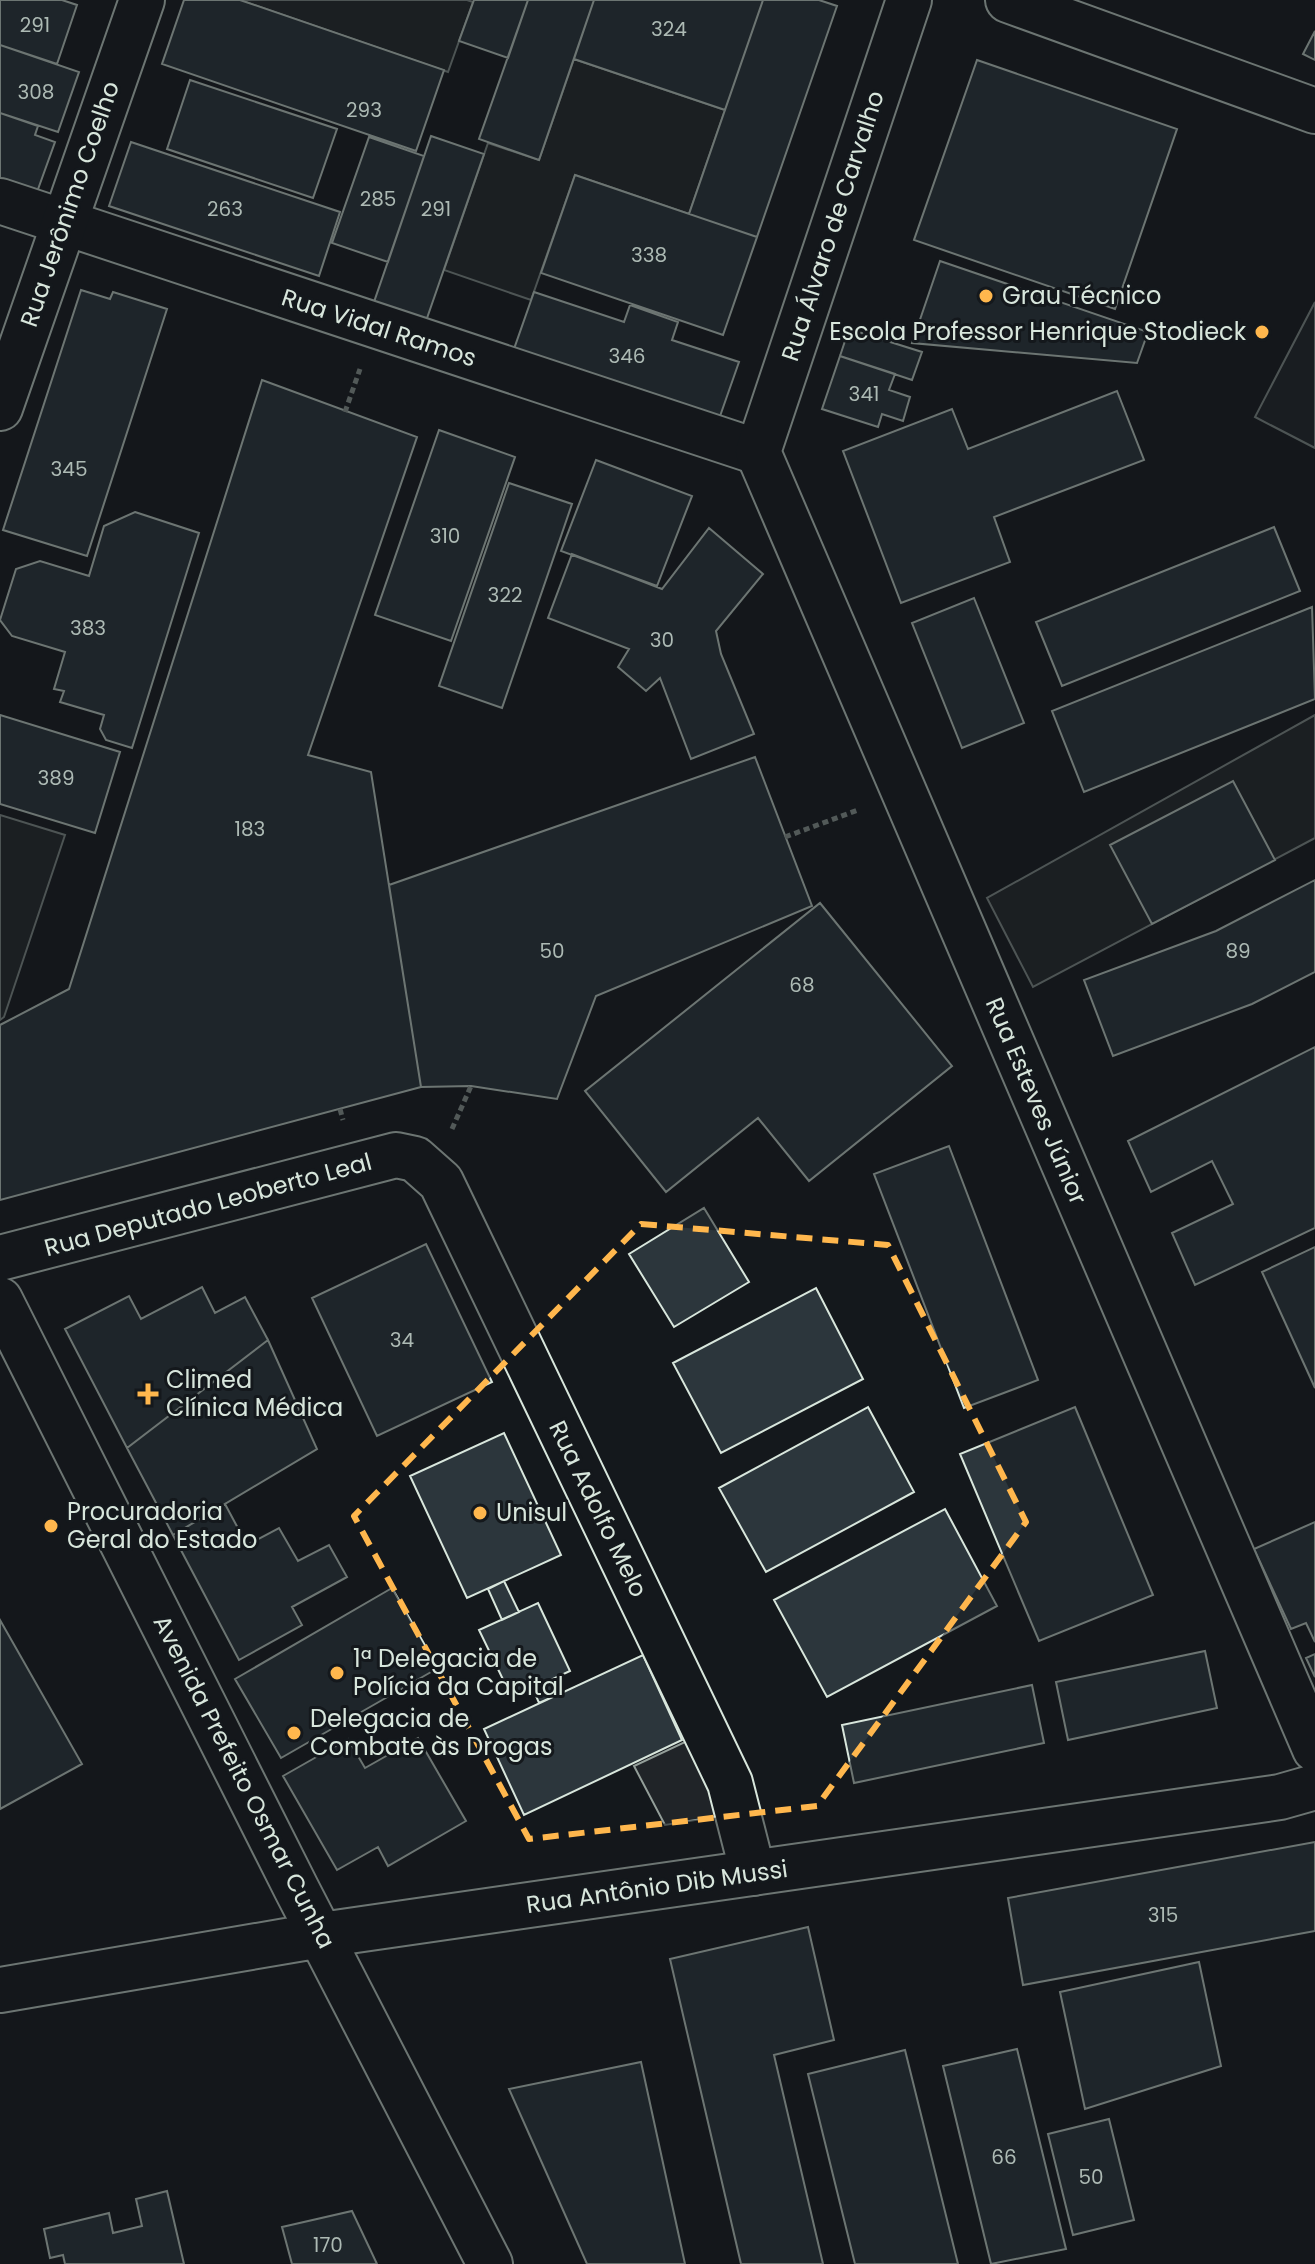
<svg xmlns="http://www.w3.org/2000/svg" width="1315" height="2264" font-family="Poppins,sans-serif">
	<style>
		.green { fill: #202428; stroke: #939e99; stroke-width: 2 }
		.parking { fill: #24282b; stroke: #939e99; stroke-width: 2 }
		.building { fill: #2c363c; stroke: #d8e6dc; stroke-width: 2 }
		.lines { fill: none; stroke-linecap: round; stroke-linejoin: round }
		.minor-casing { stroke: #d8e6dc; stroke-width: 48 }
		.tertiary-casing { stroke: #d8e6dc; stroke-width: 48 }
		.path { stroke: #9da8a2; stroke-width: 5; stroke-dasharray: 6 4; stroke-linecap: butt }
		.minor { stroke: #14181c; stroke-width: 44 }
		.tertiary { stroke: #14181c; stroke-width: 44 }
		.marked { fill: none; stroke: #ffb74d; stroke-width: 6; stroke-dasharray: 16 10; stroke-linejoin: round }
		.poi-dot { fill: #ffb74d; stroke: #14181c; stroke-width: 3 }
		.labels { text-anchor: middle; stroke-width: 6; stroke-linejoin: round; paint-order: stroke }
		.number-label { font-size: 20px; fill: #adbab4 }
		.street-label { font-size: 24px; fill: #d8e6dc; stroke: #14181c }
		.poi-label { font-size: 24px; fill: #d8e6dc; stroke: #14181c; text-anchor: start }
	</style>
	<rect width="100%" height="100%" fill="#14181c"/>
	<path class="green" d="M 1315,302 L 1315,448 L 1255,417 Z
		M 687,1741 L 720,1816 L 665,1825 L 634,1766 Z"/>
	<path class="parking" d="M 240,0 L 467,0 L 473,2 L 448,72 Z
		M 574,59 L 725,110 L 689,214 L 575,175 L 531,300 L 444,270 L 488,143 L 539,160 Z
		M 1315,715 L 1315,838 L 1033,987 L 987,898 Z
		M 0,815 L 65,835 L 4,1017 L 0,1020 Z"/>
	<path class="building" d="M 0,0 L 62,0 L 77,5 L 57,64 L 0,45 Z
		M 184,0 L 240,0 L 444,70 L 416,151 L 162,64 Z
		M 474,0 L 528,0 L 508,58 L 459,41 Z
		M 528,0 L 594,0 L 539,160 L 479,139 Z
		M 594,0 L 763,0 L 725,110 L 574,59 Z
		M 763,0 L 819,0 L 837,6 L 757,237 L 689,214 Z
		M 1315,31 L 1315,60 L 1303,54 Z
		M 0,45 L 79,72 L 58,132 L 0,113 Z
		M 977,60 L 1177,129 L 1115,309 L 914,240 Z
		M 190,80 L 337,129 L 313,198 L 167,149 Z
		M 0,113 L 38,126 L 35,135 L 55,142 L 37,192 L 0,179 Z
		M 431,136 L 484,154 L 426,321 L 374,302 Z
		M 369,137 L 424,156 L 388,262 L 332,243 Z
		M 131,142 L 340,212 L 319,276 L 109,206 Z
		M 575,175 L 757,237 L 723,335 L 541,273 Z
		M 940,261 L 1148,332 L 1137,363 L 912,343 Z
		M 81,290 L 110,299 L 113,292 L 167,309 L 87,556 L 3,530 Z
		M 534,292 L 624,322 L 630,305 L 678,322 L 672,340 L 739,362 L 719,419 L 514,349 Z
		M 849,329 L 922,352 L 912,380 L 840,356 Z
		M 840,356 L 895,374 L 889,390 L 910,397 L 903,421 L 882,414 L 878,427 L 822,409 Z
		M 262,380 L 417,437 L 308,755 L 371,772 L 421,1087 L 0,1200 L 0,1025 L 69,989 Z
		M 1117,391 L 1144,460 L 994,517 L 1010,562 L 901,603 L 843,451 L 952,409 L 968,449 Z
		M 439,430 L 515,457 L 451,641 L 375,615 Z
		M 596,460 L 692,496 L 657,586 L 561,551 Z
		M 509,483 L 572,504 L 502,708 L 439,686 Z
		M 135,512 L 199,533 L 132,748 L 106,740 L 100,729 L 104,715 L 60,702 L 64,691 L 54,689 L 65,652 L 12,636 L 0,620 L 16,569 L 40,561 L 89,576 L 104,526 Z
		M 1274,527 L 1300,591 L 1062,686 L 1036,622 Z
		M 709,528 L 763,574 L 716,631 L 721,654 L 754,734 L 691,759 L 660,678 L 646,691 L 618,667 L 629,649 L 548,618 L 572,554 L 662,589 Z
		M 974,598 L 1024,723 L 962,748 L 912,623 Z
		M 1312,607 L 1315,699 L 1084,792 L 1052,711 Z
		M 0,715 L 120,752 L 95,833 L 0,804 Z
		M 755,757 L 812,906 L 596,996 L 557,1099 L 471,1086 L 421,1087 L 389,885 Z
		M 1233,781 L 1275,860 L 1152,924 L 1110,845 Z
		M 1315,880 L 1315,972 L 1252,1004 L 1113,1056 L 1084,980 L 1216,931 Z
		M 820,903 L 952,1066 L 809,1181 L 758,1118 L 666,1192 L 585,1091 Z
		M 1315,1047 L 1315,1228 L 1195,1285 L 1172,1233 L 1233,1204 L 1212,1161 L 1151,1192 L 1128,1141 Z
		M 949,1146 L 1038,1380 L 964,1408 L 874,1174 Z
		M 704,1208 L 749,1282 L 674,1327 L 629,1254 Z
		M 426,1244 L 492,1382 L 377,1436 L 312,1298 Z
		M 1315,1247 L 1315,1388 L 1262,1272 Z
		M 202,1287 L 215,1313 L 245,1297 L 268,1340 L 127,1448 L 65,1329 L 129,1296 L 141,1319 Z
		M 816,1288 L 863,1379 L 721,1453 L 673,1363 Z
		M 268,1340 L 317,1449 L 173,1535 L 127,1448 Z
		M 868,1407 L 914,1492 L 766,1572 L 719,1488 Z
		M 1075,1407 L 1153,1595 L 1039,1641 L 960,1454 Z
		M 504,1433 L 561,1555 L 467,1598 L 410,1476 Z
		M 225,1504 L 247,1545 L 279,1528 L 298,1561 L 329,1545 L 347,1577 L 292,1607 L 302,1625 L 239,1660 L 173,1535 Z
		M 945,1509 L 997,1606 L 827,1697 L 774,1600 Z
		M 1315,1522 L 1315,1642 L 1306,1623 L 1291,1629 L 1254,1549 Z
		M 504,1581 L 519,1612 L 502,1620 L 488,1589 Z
		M 392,1588 L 438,1668 L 281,1758 L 235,1679 Z
		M 538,1603 L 570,1671 L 512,1698 L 479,1630 Z
		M 0,1620 L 82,1764 L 0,1809 Z
		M 1205,1651 L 1217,1708 L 1068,1740 L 1056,1682 Z
		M 1315,1654 L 1315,1677 L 1306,1658 Z
		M 643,1655 L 682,1740 L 524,1815 L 484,1729 Z
		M 551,1680 L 557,1695 L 539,1703 L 533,1689 Z
		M 1032,1685 L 1044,1743 L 854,1783 L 842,1725 Z
		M 418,1738 L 466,1821 L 388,1866 L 378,1847 L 337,1870 L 283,1776 L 348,1739 L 365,1768 Z
		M 1315,1842 L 1315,1931 L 1023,1985 L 1008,1898 Z
		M 808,1927 L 834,2040 L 774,2055 L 823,2264 L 741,2264 L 670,1959 Z
		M 1199,1962 L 1221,2066 L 1085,2109 L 1060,1992 Z
		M 1017,2049 L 1066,2249 L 991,2264 L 943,2066 Z
		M 905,2050 L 958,2264 L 855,2264 L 808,2074 Z
		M 641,2062 L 685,2264 L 587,2264 L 509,2089 Z
		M 1109,2119 L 1134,2220 L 1073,2235 L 1048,2134 Z
		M 167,2191 L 184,2264 L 65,2264 L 63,2255 L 50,2258 L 44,2229 L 109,2213 L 113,2233 L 142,2226 L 136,2199 Z
		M 352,2211 L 377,2264 L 292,2264 L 282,2227 Z"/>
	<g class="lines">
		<g class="minor-casing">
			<path id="minor" d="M 0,201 L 758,452
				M 0,1258 L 396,1155 L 415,1159 L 441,1182 L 730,1783 L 753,1873"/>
		</g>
		<g class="tertiary-casing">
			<path id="tertiary" d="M 909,0 L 758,452 L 1315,1749
				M 1008,0 L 1315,111
				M 0,408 L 142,0
				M 0,1300 L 296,1888 L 490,2264
				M 0,1990 L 321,1935 L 1280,1797 L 1315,1787"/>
		</g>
		<path class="path" d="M 345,412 L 360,369
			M 785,837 L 858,810
			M 340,1109 L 343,1120
			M 452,1129 L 471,1086"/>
		<use href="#minor" class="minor"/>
		<use href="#tertiary" class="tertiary"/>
	</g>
	<path d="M0 0H1315V2264H0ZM 641,1224 L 888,1245 L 1026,1522 L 817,1806 L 529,1839 L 354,1516 Z" fill="#14181c" fill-opacity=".55" fill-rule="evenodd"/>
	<path class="marked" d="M 641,1224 L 888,1245 L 1026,1522 L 817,1806 L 529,1839 L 354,1516 Z"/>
	<g class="poi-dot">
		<circle cx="986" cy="296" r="8"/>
		<circle cx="1262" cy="332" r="8"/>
		<path d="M144 1382h8v8h8v8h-8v8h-8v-8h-8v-8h8z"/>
		<circle cx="480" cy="1513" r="8"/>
		<circle cx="51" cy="1526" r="8"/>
		<circle cx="337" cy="1673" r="8"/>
		<circle cx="294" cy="1733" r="8"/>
	</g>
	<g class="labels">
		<g class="number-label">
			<text x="35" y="32">291</text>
			<text x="669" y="36">324</text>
			<text x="36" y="99">308</text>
			<text x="364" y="117">293</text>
			<text x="378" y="206">285</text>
			<text x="225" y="216">263</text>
			<text x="436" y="216">291</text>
			<text x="649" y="262">338</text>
			<text x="627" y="363">346</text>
			<text x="864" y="401">341</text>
			<text x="69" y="476">345</text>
			<text x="445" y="543">310</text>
			<text x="505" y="602">322</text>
			<text x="88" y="635">383</text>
			<text x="662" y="647">30</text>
			<text x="56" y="785">389</text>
			<text x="250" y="836">183</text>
			<text x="552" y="958">50</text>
			<text x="1238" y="958">89</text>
			<text x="802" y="992">68</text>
			<text x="402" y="1347">34</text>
			<text x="1163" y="1922">315</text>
			<text x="1004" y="2164">66</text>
			<text x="1091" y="2184">50</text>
			<text x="328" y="2252">170</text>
		</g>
		<g class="street-label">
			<text transform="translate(70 204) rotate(-71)" y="8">Rua Jerônimo Coelho</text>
			<text transform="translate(833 226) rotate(-72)" y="8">Rua Álvaro de Carvalho</text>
			<text transform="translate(379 328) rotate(18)" y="8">Rua Vidal Ramos</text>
			<text transform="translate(1036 1101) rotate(67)" y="8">Rua Esteves Júnior</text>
			<text transform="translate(208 1205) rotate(-15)" y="8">Rua Deputado Leoberto Leal</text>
			<text transform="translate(598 1509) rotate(64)" y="8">Rua Adolfo Melo</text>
			<text transform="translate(244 1782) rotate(63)" y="8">Avenida Prefeito Osmar Cunha</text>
			<text transform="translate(657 1887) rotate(-8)" y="8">Rua Antônio Dib Mussi</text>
		</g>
		<g class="poi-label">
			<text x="1002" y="304">Grau Técnico</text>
			<text x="1246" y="340" text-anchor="end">Escola Professor Henrique Stodieck</text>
			<text x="166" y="1388">Climed<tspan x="166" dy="28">Clínica Médica</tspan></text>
			<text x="67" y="1520">Procuradoria<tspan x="67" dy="28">Geral do Estado</tspan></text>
			<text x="496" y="1521">Unisul</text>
			<text x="353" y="1667">1ª Delegacia de<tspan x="353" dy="28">Polícia da Capital</tspan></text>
			<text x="310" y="1727">Delegacia de<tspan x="310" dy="28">Combate às Drogas</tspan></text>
		</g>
	</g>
</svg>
